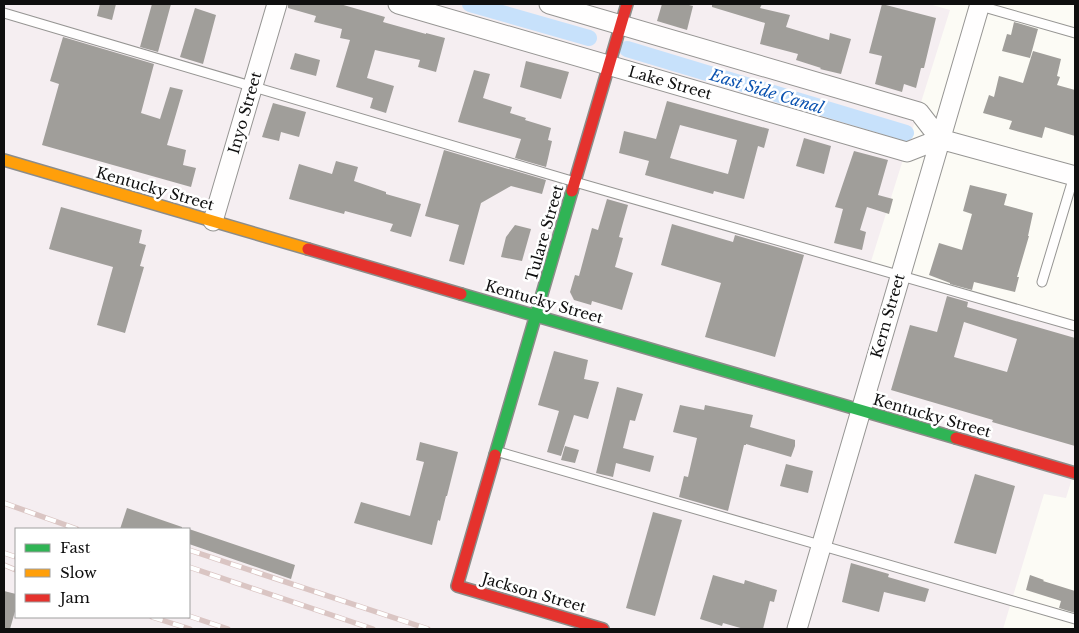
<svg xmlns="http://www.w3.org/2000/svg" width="1079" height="633" font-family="'Libre Baskerville',serif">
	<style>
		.industrial { fill: #f5eef1; fill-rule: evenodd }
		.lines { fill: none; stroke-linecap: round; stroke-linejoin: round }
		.canal { stroke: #c7e1fb; stroke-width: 16 }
		.building { fill: #a09e9a; fill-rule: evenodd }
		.lane-casing { stroke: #969593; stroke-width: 11 }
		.street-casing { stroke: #969593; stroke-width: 21 }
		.fast-casing { stroke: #8c8c89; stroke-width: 14 }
		.slow-casing { stroke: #8c8c89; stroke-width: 14 }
		.jam-casing { stroke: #8c8c89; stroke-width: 14 }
		.lane { stroke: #fffefe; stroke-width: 9 }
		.street { stroke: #fffefe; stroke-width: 19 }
		.fast { stroke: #30b455; stroke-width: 11 }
		.slow { stroke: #ff9f0a; stroke-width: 11 }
		.jam { stroke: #e5322d; stroke-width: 11 }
		.rail-casing { stroke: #dac5c3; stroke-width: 5.5 }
		.rail { stroke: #fff; stroke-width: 4; stroke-dasharray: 11; stroke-linecap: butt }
		.labels { text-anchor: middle; stroke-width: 5; stroke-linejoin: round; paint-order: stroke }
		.street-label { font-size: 15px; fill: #0f0f0f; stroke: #fff }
		.water-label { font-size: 16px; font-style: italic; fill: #0a52b0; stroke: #fff }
	</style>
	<rect width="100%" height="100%" fill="#fcfbf5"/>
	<path class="industrial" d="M 4,4 L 929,4 L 950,10 L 868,271 L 1075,331 L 1075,469 L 1066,498 L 1044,494 L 1003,629 L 4,629 ZM 16,529 L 189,529 L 189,617 L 16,617 Z"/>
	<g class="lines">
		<path class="canal" d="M 470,4 L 589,38
			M 627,49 L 906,133"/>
	</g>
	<path class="building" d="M 100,4 L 116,4 L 112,20 L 97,16 Z
		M 152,4 L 171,4 L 158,52 L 140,47 Z
		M 288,4 L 340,4 L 385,17 L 383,22 L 426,34 L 426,33 L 445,38 L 436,72 L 418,67 L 420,60 L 375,50 L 367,78 L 394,86 L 386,113 L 370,108 L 373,98 L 336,87 L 350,40 L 340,38 L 342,29 L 314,22 L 316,16 L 288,8 Z
		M 662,4 L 685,4 L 693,6 L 687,30 L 657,21 Z
		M 712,4 L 762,4 L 760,8 L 790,15 L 786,27 L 829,40 L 830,33 L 851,39 L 841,74 L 820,69 L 821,68 L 796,60 L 798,54 L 760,44 L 765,23 L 712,7 Z
		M 882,4 L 936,18 L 924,68 L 921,68 L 916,88 L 904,84 L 902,92 L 875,84 L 882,56 L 869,53 Z
		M 195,8 L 216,15 L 203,64 L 180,57 Z
		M 1014,22 L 1038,29 L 1030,58 L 1002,51 L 1007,34 L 1011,35 Z
		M 63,37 L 154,64 L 141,113 L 160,119 L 170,87 L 183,90 L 167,145 L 186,150 L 183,165 L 196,168 L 191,187 L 42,145 L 59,84 L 50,81 Z
		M 1033,51 L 1061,59 L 1057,76 L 1060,77 L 1057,85 L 1075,90 L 1075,136 L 1045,127 L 1042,138 L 1009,129 L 1012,121 L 983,113 L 989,95 L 994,97 L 999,76 L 1023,83 Z
		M 295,53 L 320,60 L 316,76 L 290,69 Z
		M 526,61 L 569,72 L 561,99 L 520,87 Z
		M 474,70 L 490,74 L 483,98 L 512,107 L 510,113 L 526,118 L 525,120 L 551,128 L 548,140 L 552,141 L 546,167 L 515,158 L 521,139 L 458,122 Z
		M 667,101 L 769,129 L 764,148 L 758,146 L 744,199 L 714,191 L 713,194 L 645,175 L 649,161 L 619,153 L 624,131 L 656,139 ZM 680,125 L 737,140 L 728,174 L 670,158 Z
		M 273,103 L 306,112 L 299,137 L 281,132 L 279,141 L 262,137 Z
		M 804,138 L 831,146 L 824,174 L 796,166 Z
		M 444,150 L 546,180 L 542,194 L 511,186 L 481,203 L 464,265 L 449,261 L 459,225 L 425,216 Z
		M 854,151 L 888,160 L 878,195 L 893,199 L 889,214 L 867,207 L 860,230 L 866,232 L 862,250 L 834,243 L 843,209 L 835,207 Z
		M 336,161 L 358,167 L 354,181 L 386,192 L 386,194 L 421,204 L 411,237 L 390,231 L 393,224 L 345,211 L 344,214 L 289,199 L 299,164 L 332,174 Z
		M 970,185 L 1007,194 L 1004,205 L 1033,213 L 1028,236 L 1029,236 L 1017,277 L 1019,277 L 1015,292 L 974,282 L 972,290 L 950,284 L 950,283 L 929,275 L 939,243 L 962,250 L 972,214 L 963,211 Z
		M 607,199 L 628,205 L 619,237 L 623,238 L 615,267 L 633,273 L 622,310 L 592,301 L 591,305 L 574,300 L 570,292 L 575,275 L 579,276 L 592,228 L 598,230 Z
		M 61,207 L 142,230 L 139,243 L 146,245 L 140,266 L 144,267 L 125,333 L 97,325 L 113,267 L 49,249 Z
		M 672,224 L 733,242 L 735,235 L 804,255 L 775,357 L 705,337 L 721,283 L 661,265 Z
		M 515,225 L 531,229 L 522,261 L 501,257 L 506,237 Z
		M 947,296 L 968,302 L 967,307 L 1075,338 L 1075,446 L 992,422 L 993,420 L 891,390 L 910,325 L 937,332 ZM 964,322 L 1017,339 L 1007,372 L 954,357 Z
		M 554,351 L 588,360 L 584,379 L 599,382 L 588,419 L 574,415 L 561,456 L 547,452 L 559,411 L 538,405 Z
		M 617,387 L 643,394 L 635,421 L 630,420 L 623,448 L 654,456 L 650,472 L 616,463 L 613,477 L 596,473 Z
		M 680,405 L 704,410 L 705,405 L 753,415 L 750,427 L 795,440 L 795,446 L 791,457 L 746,444 L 746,445 L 744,445 L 728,511 L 679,497 L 684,476 L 688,477 L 697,438 L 673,432 Z
		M 420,442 L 458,452 L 447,496 L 446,496 L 440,521 L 438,520 L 432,545 L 354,523 L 361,502 L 410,516 L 424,462 L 416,460 Z
		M 565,446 L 579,450 L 575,463 L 561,460 Z
		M 786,464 L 813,471 L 808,493 L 780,486 Z
		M 975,474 L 1015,486 L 996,554 L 954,543 Z
		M 127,508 L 182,527 L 182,529 L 120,529 Z
		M 653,512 L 682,520 L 655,616 L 626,608 Z
		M 189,529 L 295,565 L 291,579 L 189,544 Z
		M 851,563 L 889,574 L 888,577 L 929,589 L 925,602 L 884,592 L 879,612 L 842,602 Z
		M 713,575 L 744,584 L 745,580 L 777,590 L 774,602 L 770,601 L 763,629 L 744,629 L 723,623 L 722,626 L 700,619 Z
		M 1030,575 L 1044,580 L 1043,581 L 1075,591 L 1075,613 L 1059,608 L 1061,601 L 1026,590 Z
		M 4,591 L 16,594 L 16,608 L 10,629 L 4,629 Z"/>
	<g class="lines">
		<g class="lane-casing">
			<path id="lane" d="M 977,5 L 1075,33
				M 4,13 L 575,182 L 1075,326
				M 1042,282 L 1074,176
				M 499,452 L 1075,619"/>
		</g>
		<g class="street-casing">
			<path id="street" d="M 398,4 L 907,152 L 940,139
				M 549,4 L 919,112 L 940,139 L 1075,176
				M 213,221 L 277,4
				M 797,629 L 980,4"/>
		</g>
		<g class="fast-casing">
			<path id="fast" d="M 461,294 L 956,438
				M 495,455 L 572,191"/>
		</g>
		<g class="slow-casing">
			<path id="slow" d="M 4,160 L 308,249"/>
		</g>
		<g class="jam-casing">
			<path id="jam" d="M 572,191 L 627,4
				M 308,249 L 461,294
				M 956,438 L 1075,473
				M 495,455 L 457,586 L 603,629"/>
		</g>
		<use href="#lane" class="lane"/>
		<use href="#street" class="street"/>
		<use href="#fast" class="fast"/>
		<use href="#slow" class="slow"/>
		<use href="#jam" class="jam"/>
		<g class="rail-casing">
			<path id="rail" d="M 4,503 L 77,529
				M 189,550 L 428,629
				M 4,553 L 16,557
				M 4,565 L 16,570
				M 189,567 L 373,629
				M 189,616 L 228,629
				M 152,617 L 190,629"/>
		</g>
		<use href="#rail" class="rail"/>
	</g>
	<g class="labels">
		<g class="street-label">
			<text transform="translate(670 83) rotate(16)" y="5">Lake Street</text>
			<text transform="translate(245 113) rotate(-74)" y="5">Inyo Street</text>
			<text transform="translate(155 189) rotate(16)" y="5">Kentucky Street</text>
			<text transform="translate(545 233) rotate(-74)" y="5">Tulare Street</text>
			<text transform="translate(544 302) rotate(16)" y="5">Kentucky Street</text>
			<text transform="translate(888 316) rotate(-74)" y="5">Kern Street</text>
			<text transform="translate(932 416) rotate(16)" y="5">Kentucky Street</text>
			<text transform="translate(534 593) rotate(16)" y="5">Jackson Street</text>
		</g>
		<g class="water-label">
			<text transform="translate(767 91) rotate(17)" y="6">East Side Canal</text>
		</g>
	</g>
	<rect width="1079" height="633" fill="none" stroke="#0f0f0f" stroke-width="10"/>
	<rect x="15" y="528" width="175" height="90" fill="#ffffff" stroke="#9f9f9f"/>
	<rect x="25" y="544" width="25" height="8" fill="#30b455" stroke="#9f9f9f"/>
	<text x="60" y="553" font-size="15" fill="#0f0f0f">Fast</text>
	<rect x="25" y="569" width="25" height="8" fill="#ff9f0a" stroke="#9f9f9f"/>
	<text x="60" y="578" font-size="15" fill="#0f0f0f">Slow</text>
	<rect x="25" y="594" width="25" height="8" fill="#e5322d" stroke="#9f9f9f"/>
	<text x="60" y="603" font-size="15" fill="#0f0f0f">Jam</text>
</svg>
